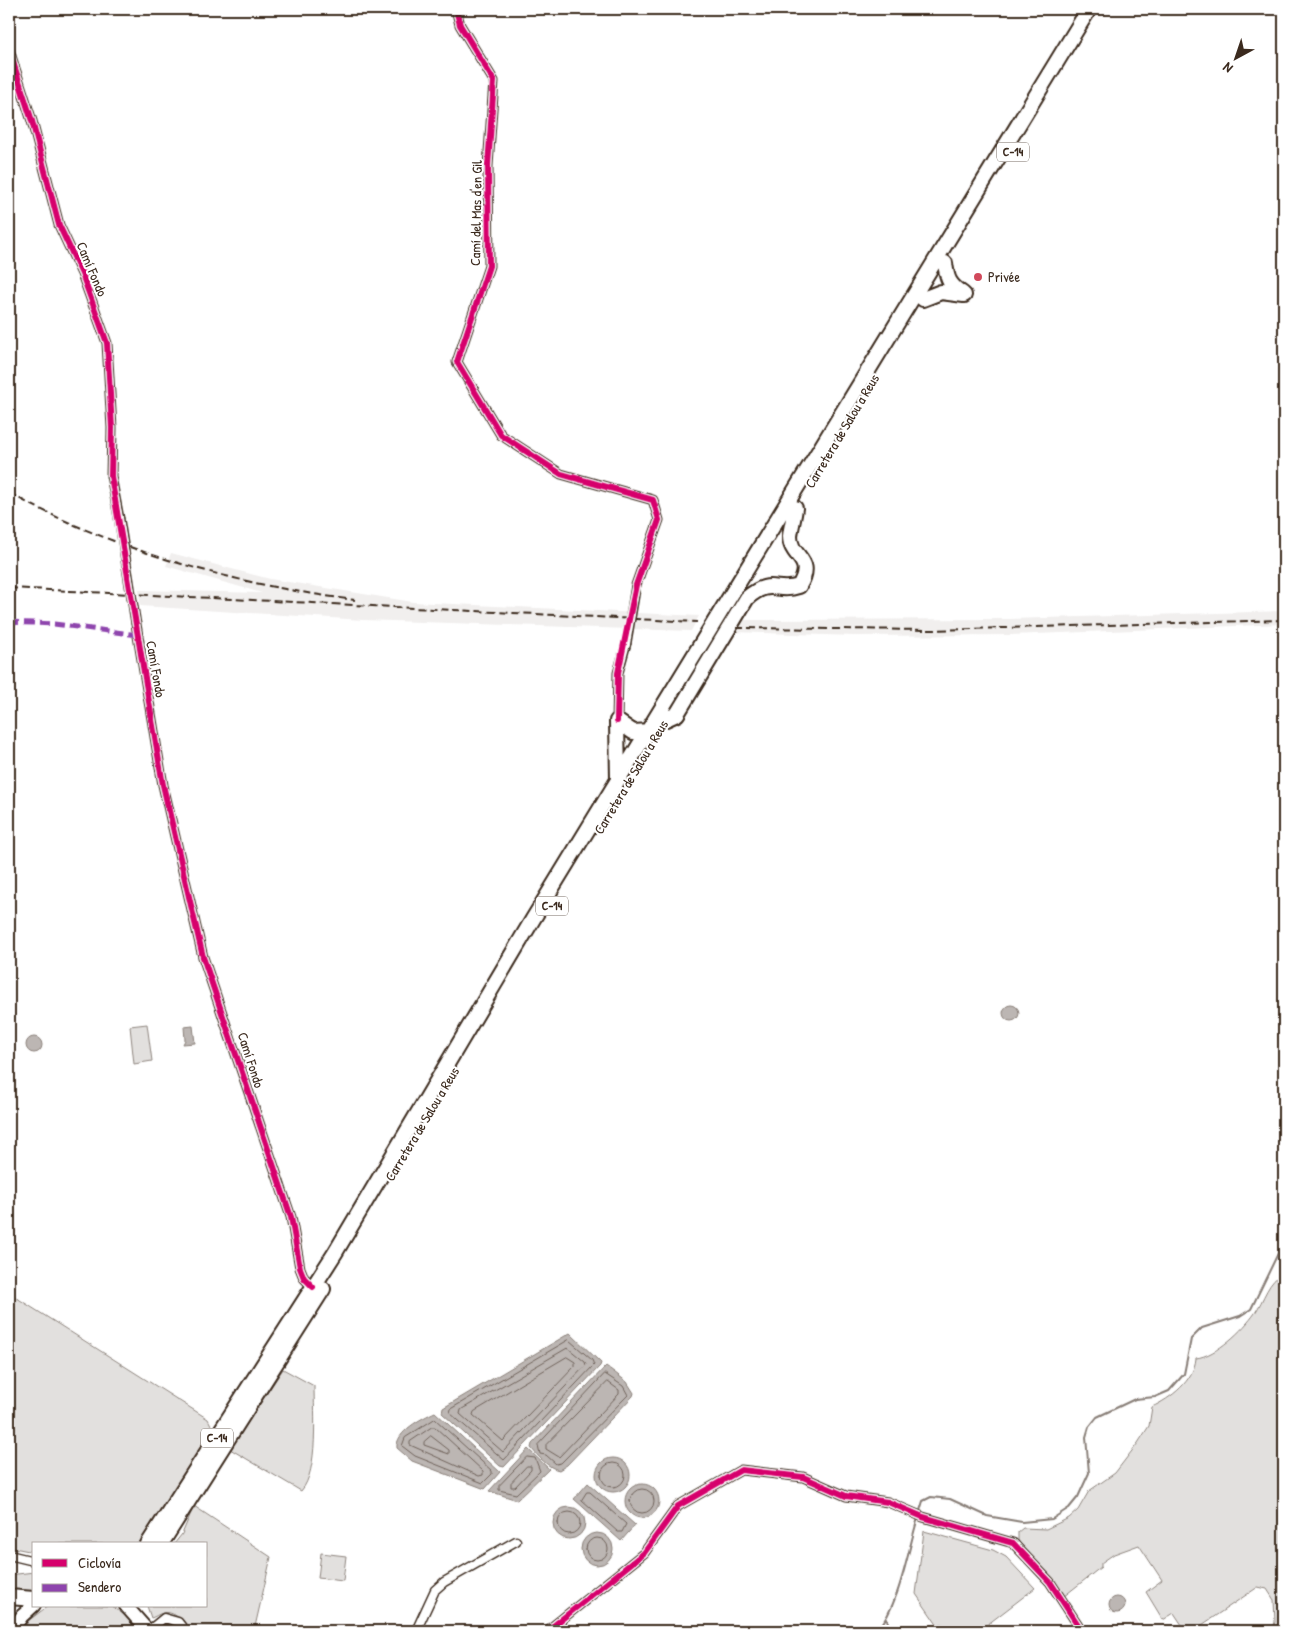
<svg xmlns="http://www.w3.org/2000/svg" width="1293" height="1640" font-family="'Patrick Hand',sans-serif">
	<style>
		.built { fill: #f1efee }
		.green { fill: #e2e0de; stroke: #8e857e }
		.water { fill: #bcb6b3; stroke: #887e77 }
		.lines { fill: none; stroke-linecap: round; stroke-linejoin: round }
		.shore { stroke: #6f625a; stroke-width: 1 }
		.stream { stroke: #887e77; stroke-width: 2 }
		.street-casing { stroke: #3b2a1e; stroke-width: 11 }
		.primary-casing { stroke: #3b2a1e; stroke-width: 16 }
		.highway-casing { stroke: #3b2a1e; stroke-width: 18 }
		.street { stroke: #fff; stroke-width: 8 }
		.primary { stroke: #fff; stroke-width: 12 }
		.highway { stroke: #fff; stroke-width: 14 }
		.rail { stroke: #3b2a1e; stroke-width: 2; stroke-dasharray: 8 4; stroke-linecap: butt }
		.street-bridge-casing { stroke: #3b2a1e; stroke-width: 11; stroke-linecap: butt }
		.primary-bridge-casing { stroke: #3b2a1e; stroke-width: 16; stroke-linecap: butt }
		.street-bridge { stroke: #fff; stroke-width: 8 }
		.primary-bridge { stroke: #fff; stroke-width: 12 }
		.quiet { stroke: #8e44ad; stroke-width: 5; stroke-dasharray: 10 5; stroke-linecap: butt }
		.cycleway-casing { stroke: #fff; stroke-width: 9 }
		.cycleway { stroke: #d6006c; stroke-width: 6 }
		.poi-dot { fill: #d1495b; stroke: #fff; stroke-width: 2 }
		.labels { text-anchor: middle; stroke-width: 4; stroke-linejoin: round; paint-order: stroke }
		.shield { fill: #fff; stroke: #766a62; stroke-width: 1 }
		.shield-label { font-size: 12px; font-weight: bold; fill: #3b2a1e }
		.street-label { font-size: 14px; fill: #3b2a1e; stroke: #fff }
		.poi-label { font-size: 14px; fill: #3b2a1e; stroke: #fff; text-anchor: start }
	</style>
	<rect width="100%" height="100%" fill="#fff"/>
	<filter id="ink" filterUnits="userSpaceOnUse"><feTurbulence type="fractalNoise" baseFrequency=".02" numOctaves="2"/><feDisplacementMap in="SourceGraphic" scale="10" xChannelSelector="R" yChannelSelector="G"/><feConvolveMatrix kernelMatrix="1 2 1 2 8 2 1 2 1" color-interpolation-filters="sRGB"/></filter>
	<g filter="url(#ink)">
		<path class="built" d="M 171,553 L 270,579 L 413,602 L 699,616 L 691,631 L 363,620 L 140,606 L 139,590 L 262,593 L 166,566 Z
			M 1284,611 L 1284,624 L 1011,635 L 855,636 L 734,632 L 741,620 L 1010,619 Z"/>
		<path class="green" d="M 147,1024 L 152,1061 L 134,1064 L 130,1026 Z
			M 1284,1273 L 1284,1631 L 1272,1631 L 1275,1622 L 1274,1600 L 1267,1589 L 1258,1587 L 1193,1631 L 1186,1631 L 1174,1613 L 1163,1620 L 1146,1592 L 1162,1580 L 1139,1545 L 1114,1554 L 1101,1563 L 1101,1567 L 1063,1597 L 1023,1548 L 1018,1540 L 1018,1532 L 1023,1528 L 1046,1529 L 1069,1518 L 1078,1510 L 1089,1491 L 1115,1473 L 1138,1443 L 1149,1426 L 1152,1407 C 1171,1398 1194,1381 1196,1358 C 1216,1356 1244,1329 1255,1313 C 1264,1300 1268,1280 1284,1273 Z
			M 9,1293 L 208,1419 L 213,1429 L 209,1436 L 147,1534 L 137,1544 L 34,1544 L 34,1552 L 9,1547 Z
			M 283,1369 L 314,1386 C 314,1412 319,1471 301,1491 L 230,1449 Z
			M 194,1506 L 271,1557 L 254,1631 L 188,1631 C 184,1622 174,1610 163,1613 C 158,1614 155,1617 151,1618 L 147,1606 L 206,1606 L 206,1544 L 174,1544 L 182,1534 Z
			M 924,1531 L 993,1550 L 1006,1557 L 1035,1588 L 979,1631 L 952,1631 L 947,1625 L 941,1624 L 938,1626 L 916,1594 Z
			M 321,1553 L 346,1556 L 343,1581 L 318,1578 Z
			M 34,1572 L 34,1593 L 9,1593 L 9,1575 Z
			M 48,1606 L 112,1606 L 131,1620 L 139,1631 L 36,1631 L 26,1626 L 28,1621 Z"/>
		<path class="water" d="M1003 1013a8 8 0 1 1 16 0a8 8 0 1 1-16 0Z
			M 193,1026 L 195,1043 L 183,1044 L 185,1040 L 184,1027 Z
			M26 1045a8 8 0 1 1 16 0a8 8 0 1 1-16 0Z
			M 570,1333 L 601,1363 L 600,1366 L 504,1467 L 500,1466 L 442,1413 L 443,1408 Z
			M 606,1366 L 627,1382 L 634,1393 L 633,1396 L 567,1465 L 559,1470 C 548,1468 538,1456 531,1448 L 532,1444 Z
			M 435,1412 L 500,1472 L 485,1489 L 412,1461 L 397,1448 C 395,1432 422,1418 435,1412 Z
			M 528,1449 L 549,1469 L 517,1500 L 489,1491 Z
			M596 1475a17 17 0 1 1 34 0a17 17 0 1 1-34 0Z
			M 588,1483 L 635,1525 L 621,1541 L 574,1499 Z
			M625 1501a17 17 0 1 1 34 0a17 17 0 1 1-34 0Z
			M553 1523a16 16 0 1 1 32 0a16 16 0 1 1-32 0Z
			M581 1549a16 16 0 1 1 32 0a16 16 0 1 1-32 0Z
			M1109 1605a8 8 0 1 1 16 0a8 8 0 1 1-16 0Z"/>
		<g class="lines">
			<path class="shore" d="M 569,1340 L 592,1360 L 594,1365 L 504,1460 L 450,1413 L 451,1409 Z
				M 568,1348 L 585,1362 L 586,1365 L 503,1452 L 460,1414 L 461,1410 Z
				M 567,1357 L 575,1362 L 575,1366 L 503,1441 L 473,1415 L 474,1412 Z
				M 605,1374 L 623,1386 L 628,1395 L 561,1463 L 556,1464 L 546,1455 L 540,1454 L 538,1445 Z
				M 608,1382 L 619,1390 L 619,1394 L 559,1457 L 546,1449 L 546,1445 Z
				M 435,1419 L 492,1471 L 492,1474 L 483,1483 L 415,1456 L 402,1446 L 405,1438 Z
				M 432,1427 L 435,1427 L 483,1471 L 483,1475 L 479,1476 L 410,1445 L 410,1442 Z
				M 431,1436 L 449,1450 L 449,1454 L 424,1445 L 424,1442 Z
				M 527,1457 L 535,1458 L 540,1471 L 516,1494 L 499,1490 L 499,1486 Z
				M601 1475a12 12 0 1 1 24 0a12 12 0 1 1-24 0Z
				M 527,1466 L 531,1466 L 531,1470 L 515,1487 L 511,1487 L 511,1483 Z
				M630 1501a12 12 0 1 1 24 0a12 12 0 1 1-24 0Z
				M 587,1492 L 590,1492 L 626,1524 L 622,1532 L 618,1532 L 582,1500 Z
				M558 1523a11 11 0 1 1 22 0a11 11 0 1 1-22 0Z
				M586 1549a11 11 0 1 1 22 0a11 11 0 1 1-22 0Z"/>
			<path class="stream" d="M 919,1514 L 923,1501 L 931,1497 L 950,1499 L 987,1516 L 1022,1522 L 1052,1519 L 1069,1508 L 1078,1497 L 1089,1473 L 1086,1437 L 1089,1427 L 1097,1417 L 1135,1399 L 1155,1397 L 1169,1391 L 1184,1374 L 1191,1339 L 1202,1328 L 1240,1316 L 1251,1309 L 1284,1241
				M 887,1619 L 890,1631
				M 877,1631 C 900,1604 907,1553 918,1518"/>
			<g class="street-casing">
				<path id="street" d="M 456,9 L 460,25 L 494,81 L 488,166 L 489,266 L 457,362 L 501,435 L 561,474 L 653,500 L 659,520 L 636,585
					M 9,50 L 32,121 L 59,225 L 82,274 L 107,343 L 112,428 L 111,476 L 119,518
					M 136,624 L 163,785 L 203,957 L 291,1217 L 300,1268 L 304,1278 L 313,1287
					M 617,721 L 618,673 L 626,644
					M 9,1555 L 34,1561
					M 148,1631 L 164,1618 L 178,1622 L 185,1631
					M 416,1631 L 435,1590 L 444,1582 L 516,1541
					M 547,1631 L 644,1553 L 678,1506 L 741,1470 L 803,1477 L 846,1496 L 888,1502 L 923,1517 L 1013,1543 L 1050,1582 L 1082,1631"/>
			</g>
			<g class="primary-casing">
				<path id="primary" d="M 126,1606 L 148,1631
					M 22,1616 L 34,1605"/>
			</g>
			<g class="highway-casing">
				<path id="highway" d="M 945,263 C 947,279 949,285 963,294
					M 923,299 L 941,292 L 964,295
					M 666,719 L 677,714 L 747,598 C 771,577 776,594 799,586 C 816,558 790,559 790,536 C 791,527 794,517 795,508
					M 617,721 L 618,780
					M 617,721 L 633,732 L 650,731
					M 148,1544 L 335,1253 L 533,919 L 1089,9
					M 161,1544 L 323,1289
					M 9,1597 L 34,1599"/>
			</g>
			<use href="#street" class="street"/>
			<use href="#primary" class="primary"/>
			<use href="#highway" class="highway"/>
			<path class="rail" d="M 9,493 C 116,551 235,585 355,600
				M 9,588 L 697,622
				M 736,628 L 934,630 L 1284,620"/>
			<g class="street-bridge-casing">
				<path id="street-bridge" d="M 119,518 L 136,624
					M 626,644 L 636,585"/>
			</g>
			<g class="primary-bridge-casing">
				<path id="primary-bridge" d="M 12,1630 L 22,1616"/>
			</g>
			<use href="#street-bridge" class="street-bridge"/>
			<use href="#primary-bridge" class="primary-bridge"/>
			<path class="quiet" d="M 9,622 L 54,624 L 138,635"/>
			<g class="cycleway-casing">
				<path id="cycleway" d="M 456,9 L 460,25 L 494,81 L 488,166 L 489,266 L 457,362 L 501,435 L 561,474 L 653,500 L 659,520 L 636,585 L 618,673 L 617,721
					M 9,50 L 32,121 L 59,225 L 82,274 L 107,343 L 112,428 L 111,476 L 163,785 L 203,957 L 291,1217 L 300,1268 L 304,1278 L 313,1287
					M 547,1631 L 644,1553 L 678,1506 L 741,1470 L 803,1477 L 846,1496 L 888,1502 L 923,1517 L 1013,1543 L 1050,1582 L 1082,1631"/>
			</g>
			<use href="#cycleway" class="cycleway"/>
		</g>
	</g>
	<circle class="poi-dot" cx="978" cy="277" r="5"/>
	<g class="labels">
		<g class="shield">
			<rect x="997" y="142.5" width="32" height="19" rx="4"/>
			<rect x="536" y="896.5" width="32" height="19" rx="4"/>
			<rect x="201" y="1428.5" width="32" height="19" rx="4"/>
		</g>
		<g class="shield-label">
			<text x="1013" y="156">C-14</text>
			<text x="552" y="910">C-14</text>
			<text x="217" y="1442">C-14</text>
		</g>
		<g class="street-label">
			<text transform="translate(476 213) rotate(-89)" y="5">Camí del Mas d'en Gil</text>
			<text transform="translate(92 269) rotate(67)" y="5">Camí Fondo</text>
			<text transform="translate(842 431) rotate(-59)" y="5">Carretera de Salou a Reus</text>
			<text transform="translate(156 669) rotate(80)" y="5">Camí Fondo</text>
			<text transform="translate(631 777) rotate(-59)" y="5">Carretera de Salou a Reus</text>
			<text transform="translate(251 1060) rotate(72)" y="5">Camí Fondo</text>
			<text transform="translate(422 1124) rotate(-59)" y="5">Carretera de Salou a Reus</text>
		</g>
		<g class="poi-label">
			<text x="988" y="282">Privée</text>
		</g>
	</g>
	<rect width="1293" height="1640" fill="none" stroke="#fff" stroke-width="30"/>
	<rect x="15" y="15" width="1263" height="1610" fill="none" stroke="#3b2a1e" stroke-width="2" filter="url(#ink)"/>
	<rect x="32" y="1542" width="175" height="65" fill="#ffffff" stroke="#b1aaa5"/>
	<rect x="42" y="1559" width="25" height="8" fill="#d6006c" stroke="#b1aaa5"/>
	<text x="78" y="1568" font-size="15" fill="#3b2a1e">Ciclovía</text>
	<rect x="42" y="1584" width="25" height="8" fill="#8e44ad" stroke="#b1aaa5"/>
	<text x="78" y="1592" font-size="15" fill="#3b2a1e">Sendero</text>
	<g transform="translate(1236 58) rotate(220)" stroke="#ffffff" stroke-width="4" paint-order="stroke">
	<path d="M0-4L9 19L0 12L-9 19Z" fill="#3b2a1e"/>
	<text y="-8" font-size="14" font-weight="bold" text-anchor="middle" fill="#3b2a1e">N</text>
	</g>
</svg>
